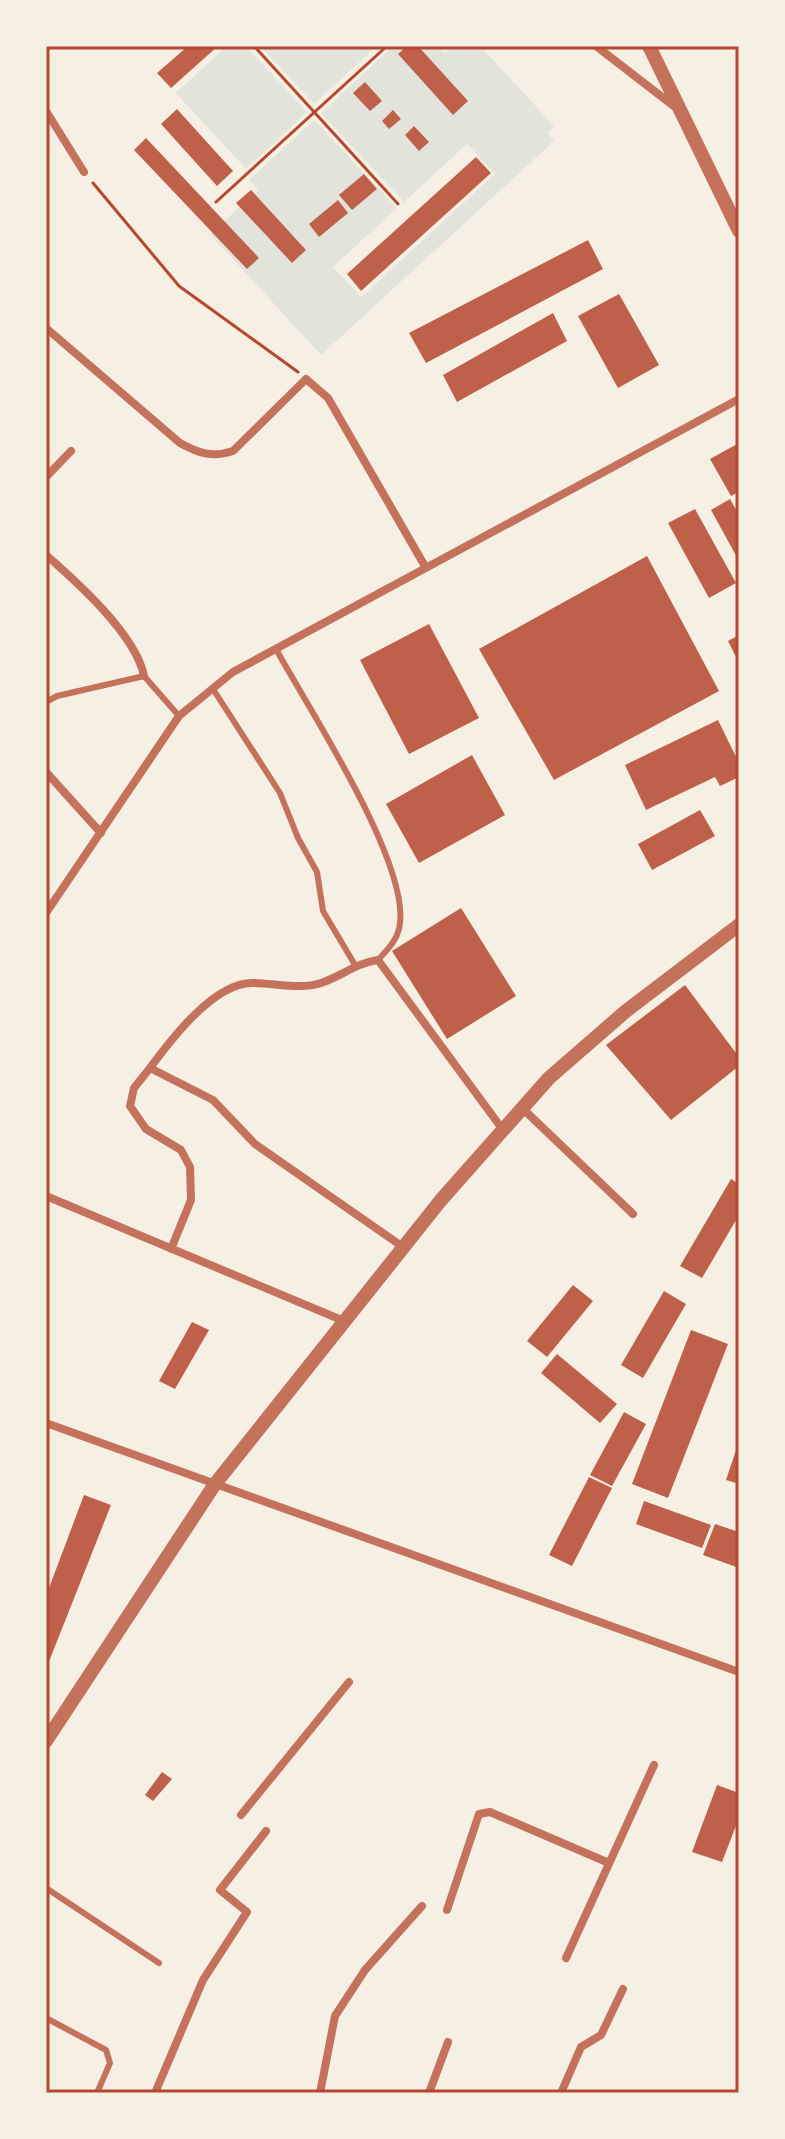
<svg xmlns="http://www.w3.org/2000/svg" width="785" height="2139" font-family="'Roboto Condensed',sans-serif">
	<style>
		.green { fill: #e2e4dc }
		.building { fill: #bf614a }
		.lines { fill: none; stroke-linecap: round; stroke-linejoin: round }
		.path { stroke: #b5482f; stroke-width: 3 }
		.service { stroke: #c5725c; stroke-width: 6 }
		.minor { stroke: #c5725c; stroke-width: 8 }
		.tertiary { stroke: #c5725c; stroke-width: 14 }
		.neatline { fill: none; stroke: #b5482f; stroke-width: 3 }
	</style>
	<rect width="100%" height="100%" fill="#f6efe4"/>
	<path class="green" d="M 227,46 L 246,46 L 307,112 L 246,169 L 176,93 Z
		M 260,46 L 377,46 L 314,104 Z
		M 393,46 L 439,46 L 445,53 L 453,46 L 480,46 L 554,126 L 547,133 L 554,141 L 321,355 L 210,234 L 258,190 L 249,180 L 314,120 L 397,208 L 333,267 L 361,297 L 495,174 L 467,144 L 404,202 L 321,113 Z"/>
	<path class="building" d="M 188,46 L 218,46 L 171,88 L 157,73 Z
		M 407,46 L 418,46 L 468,101 L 453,115 L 398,54 Z
		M 365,82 L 382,101 L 370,111 L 353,93 Z
		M 177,109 L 233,171 L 217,186 L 161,124 Z
		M 393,110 L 401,119 L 389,129 L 382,121 Z
		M 414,126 L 429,142 L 419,151 L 405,135 Z
		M 146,138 L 259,258 L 247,269 L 134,150 Z
		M 476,157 L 491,173 L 361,291 L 347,274 Z
		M 364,174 L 377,189 L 352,210 L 339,195 Z
		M 251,190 L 306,250 L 292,263 L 236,203 Z
		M 338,200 L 348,213 L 319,237 L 309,224 Z
		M 588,240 L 603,269 L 426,363 L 409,333 Z
		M 619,294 L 659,365 L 618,388 L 578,316 Z
		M 553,313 L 567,341 L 457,402 L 443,375 Z
		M 739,443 L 739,492 L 731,496 L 710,459 Z
		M 730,499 L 739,515 L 739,561 L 711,510 Z
		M 695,509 L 736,583 L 709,598 L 668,523 Z
		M 647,556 L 719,691 L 554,780 L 479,649 Z
		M 429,624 L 479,718 L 409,754 L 360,660 Z
		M 739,635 L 739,663 L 728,641 Z
		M 718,720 L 739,763 L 739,777 L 720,786 L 715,777 L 646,810 L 625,765 Z
		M 472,755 L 505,815 L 419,863 L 386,804 Z
		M 700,810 L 715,836 L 652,870 L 638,844 Z
		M 461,908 L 516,996 L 447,1039 L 392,951 Z
		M 685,985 L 739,1057 L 739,1066 L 671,1120 L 606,1045 Z
		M 731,1179 L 739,1184 L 739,1215 L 702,1278 L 680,1266 Z
		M 573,1285 L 593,1301 L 547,1357 L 527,1341 Z
		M 664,1291 L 686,1304 L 643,1378 L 621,1365 Z
		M 192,1322 L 209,1330 L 175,1389 L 159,1381 Z
		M 691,1330 L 728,1344 L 668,1498 L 632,1484 Z
		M 557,1354 L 617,1404 L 600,1423 L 541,1373 Z
		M 624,1412 L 646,1424 L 612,1486 L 590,1475 Z
		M 738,1444 L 739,1444 L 739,1484 L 726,1480 Z
		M 589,1477 L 612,1488 L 572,1566 L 549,1555 Z
		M 84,1495 L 111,1505 L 46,1669 L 46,1596 Z
		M 644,1501 L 711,1525 L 702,1548 L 636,1524 Z
		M 715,1524 L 739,1532 L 739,1568 L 703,1555 Z
		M 162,1772 L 172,1779 L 153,1801 L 145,1795 Z
		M 717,1785 L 739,1793 L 739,1818 L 722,1862 L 692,1852 Z"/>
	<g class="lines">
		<path class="path" d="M 254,46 L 398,204
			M 93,183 L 179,286 L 298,372
			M 216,202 L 387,46"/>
		<path class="service" d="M 276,649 C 308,708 414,868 399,929 C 396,942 386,951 378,960
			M 213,689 L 280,793 L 298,838 L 317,872 L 323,911 L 355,965
			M 46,702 L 57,696 L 144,676 L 179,716
			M 46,1888 L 159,1963
			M 46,2018 L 106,2050 L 110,2063 L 97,2093"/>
		<path class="minor" d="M 596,46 L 675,107
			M 46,111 L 84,172
			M 46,328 L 180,443 C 198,453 212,458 233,451 L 306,379 L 328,398 L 426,568
			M 46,477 L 71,451
			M 46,555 C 77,582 136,635 144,676
			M 46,772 L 101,833
			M 46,913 L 179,716 L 233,672 L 739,399
			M 150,1068 C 170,1041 214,982 253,983 C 274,983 300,990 321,983 C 342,976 356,963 378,960 L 503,1130
			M 522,1108 L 633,1214
			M 46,1196 L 344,1321
			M 171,1249 L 191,1200 L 190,1167 L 181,1150 L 146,1129 L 130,1106 L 134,1088 L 150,1068 L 213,1100 L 255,1144 L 403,1247
			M 46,1423 L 739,1672
			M 241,1815 L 349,1682
			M 447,1910 L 479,1814 L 490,1812 L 609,1863
			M 566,1958 L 654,1765
			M 155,2093 L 203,1980 L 247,1912 L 220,1890 L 266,1831
			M 320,2093 L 335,2016 L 365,1970 L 422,1906
			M 429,2093 L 448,2042
			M 561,2093 L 581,2047 L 601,2035 L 623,1989"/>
		<path class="tertiary" d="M 649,46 L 739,231
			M 46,1741 L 215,1484 L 441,1200 L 549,1078 L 626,1011 L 739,925"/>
	</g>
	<rect width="785" height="2139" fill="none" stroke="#f6efe4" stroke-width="96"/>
	<rect x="48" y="48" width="689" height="2043" class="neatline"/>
</svg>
